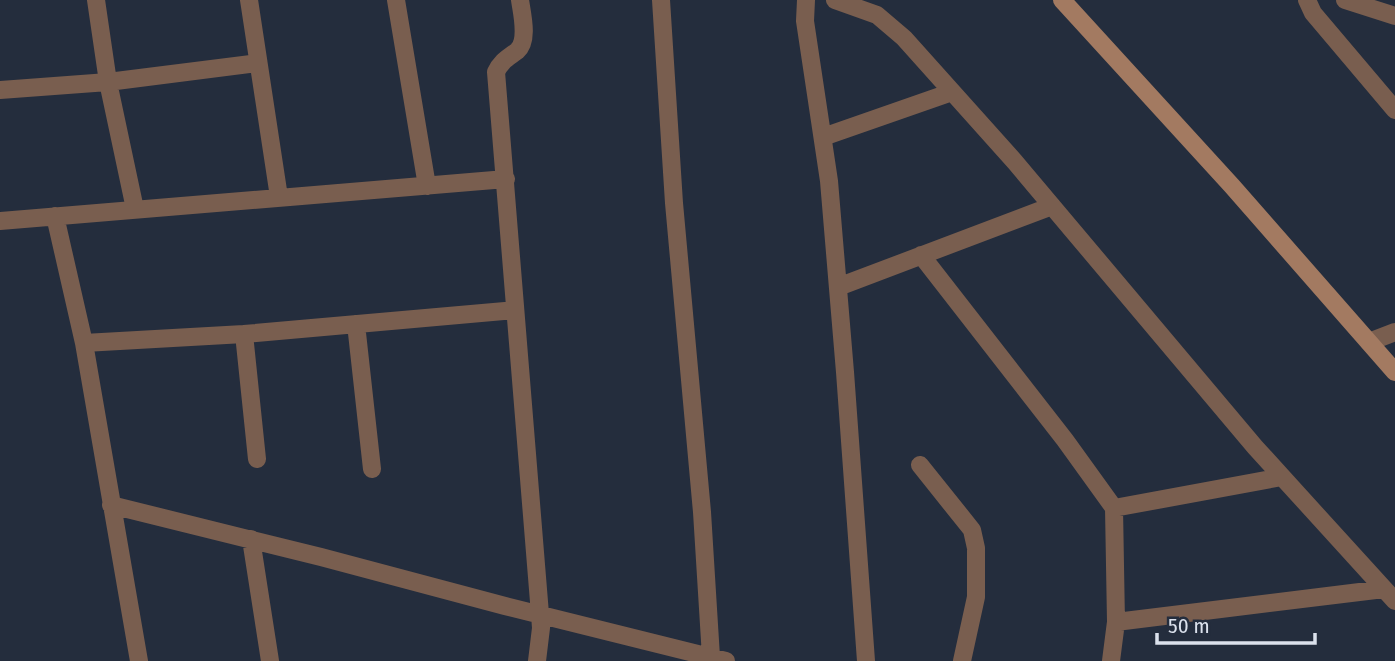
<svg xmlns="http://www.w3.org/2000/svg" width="1395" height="661" font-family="'Fira Sans Condensed',sans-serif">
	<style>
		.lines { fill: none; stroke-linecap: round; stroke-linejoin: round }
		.street { stroke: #795e4f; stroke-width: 18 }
		.secondary { stroke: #a37a61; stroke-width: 18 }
	</style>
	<rect width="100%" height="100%" fill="#242d3d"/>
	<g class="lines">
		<path class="street" d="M 96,0 L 108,82 L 135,209
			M 249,0 L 279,197
			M 396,0 L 427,186
			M 520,0 C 522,14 529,41 517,51 C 508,58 501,61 496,72 L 540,614 L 541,628 L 537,661
			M 661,0 L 674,203 L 702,512 L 711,657
			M 806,0 L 805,21 L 829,181 L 845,372 L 866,661
			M 835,0 L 877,15 L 904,38 L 1015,162 L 1255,447 L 1395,601
			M 1307,0 L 1313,13 L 1395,110
			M 1345,0 L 1395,16
			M 0,90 L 108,82 L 258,63
			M 823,137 L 952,92
			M 55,216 L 84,343 L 139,661
			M 0,221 L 506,179
			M 921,255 L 1065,440 L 1114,508 L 1282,477
			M 838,287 L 1052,206
			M 356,324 L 372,469
			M 244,334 L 257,459
			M 1369,342 L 1395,332
			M 84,343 L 244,334 L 515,310
			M 920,465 L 972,530 L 976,548 L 976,597 L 962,661
			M 111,505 L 321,557 L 505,606 L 726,661
			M 251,539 L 270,661
			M 1116,622 L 1384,589
			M 1111,661 L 1116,622 L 1114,508"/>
		<path class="secondary" d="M 1062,0 L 1232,186 L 1395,372"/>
	</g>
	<path d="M1157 633v10h158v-10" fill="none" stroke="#dbe1ec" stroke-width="3.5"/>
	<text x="1168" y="633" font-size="21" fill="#dbe1ec" stroke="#242d3d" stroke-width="5" paint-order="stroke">50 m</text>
</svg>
